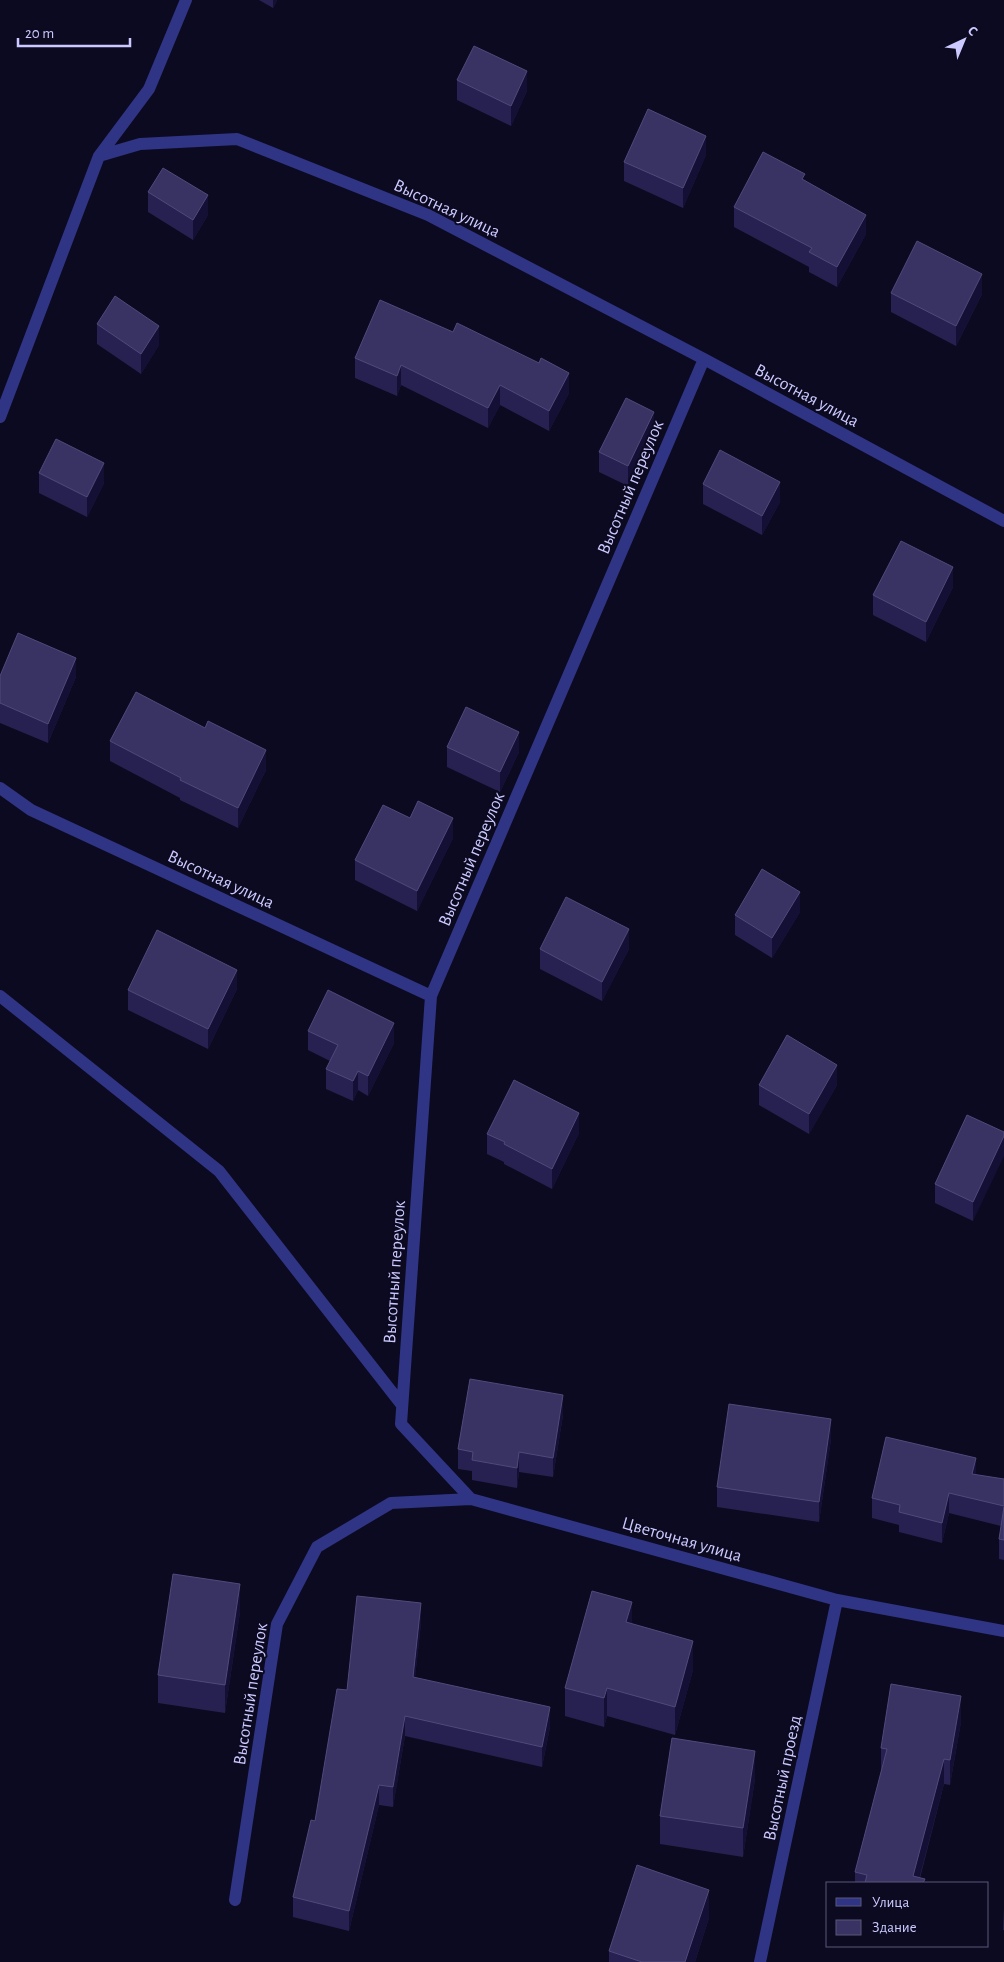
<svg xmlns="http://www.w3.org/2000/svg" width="1004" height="1962" font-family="'Alegreya Sans',sans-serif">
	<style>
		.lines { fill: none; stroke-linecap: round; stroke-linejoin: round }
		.minor { stroke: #303484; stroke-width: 12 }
		.wall { fill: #262150 }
		.shaded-wall { fill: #141035 }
		.building { fill: #383363; stroke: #4f4a7b }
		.labels { text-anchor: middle; stroke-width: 4; stroke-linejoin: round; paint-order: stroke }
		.street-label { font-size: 18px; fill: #cbc9ff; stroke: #0c0a20 }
	</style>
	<rect width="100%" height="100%" fill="#0c0a20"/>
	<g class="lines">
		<path class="minor" d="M 99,156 L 140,144 L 237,139 L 428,215 L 704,359 L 1004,521
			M 704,359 L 431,996 L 401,1424 L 471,1499 L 837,1600 L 1004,1631
			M 0,417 L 99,156 L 149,89 L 186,0
			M 0,788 L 31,810 L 431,996
			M 0,996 L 219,1171 L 402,1405
			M 235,1900 L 277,1624 L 317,1547 L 391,1503 L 471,1499
			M 760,1962 L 837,1600"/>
	</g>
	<path class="wall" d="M 259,0 L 277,0 L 273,8 Z
		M 457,80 L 527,91 L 511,126 L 457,100 Z
		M 706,155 L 683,208 L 624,181 L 624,162 Z
		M 805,181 L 866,234 L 837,287 L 809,272 L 809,267 L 734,227 L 734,207 Z
		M 148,192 L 208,215 L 193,240 L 148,212 Z
		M 891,293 L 982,294 L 956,346 L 891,312 Z
		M 97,324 L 159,345 L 141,374 L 97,344 Z
		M 453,332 L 569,393 L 549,431 L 500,405 L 488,428 L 401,385 L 397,396 L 355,378 L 355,358 Z
		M 654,432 L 628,486 L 599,472 L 599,452 Z
		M 39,473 L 104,483 L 87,517 L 39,493 Z
		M 703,484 L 780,502 L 762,535 L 703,504 Z
		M 953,587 L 926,642 L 873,615 L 873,595 Z
		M 0,676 L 76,677 L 48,743 L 0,723 Z
		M 110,741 L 266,770 L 238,828 L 180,800 L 180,798 L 110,761 Z
		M 447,747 L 519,752 L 500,792 L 447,767 Z
		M 410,818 L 453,838 L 417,911 L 355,880 L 355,860 Z
		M 800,912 L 772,958 L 735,935 L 735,915 Z
		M 540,949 L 629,949 L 602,1001 L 540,969 Z
		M 237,989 L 208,1049 L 128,1010 L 128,990 Z
		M 308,1031 L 394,1043 L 368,1096 L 358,1090 L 353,1101 L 326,1089 L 326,1069 L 330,1061 L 308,1050 Z
		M 759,1085 L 837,1085 L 809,1134 L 759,1105 Z
		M 1004,1132 L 973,1221 L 935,1203 L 935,1184 Z
		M 579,1133 L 552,1189 L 504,1164 L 504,1162 L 487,1154 L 487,1134 Z
		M 563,1415 L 553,1477 L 519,1472 L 517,1488 L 472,1480 L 472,1471 L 458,1469 L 458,1449 Z
		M 831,1439 L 819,1522 L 717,1507 L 717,1487 Z
		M 976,1475 L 1004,1479 L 1004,1560 L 999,1559 L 999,1539 L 1001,1526 L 949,1513 L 942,1543 L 899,1532 L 899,1525 L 872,1518 L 872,1498 Z
		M 240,1612 L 225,1713 L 158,1703 L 158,1675 Z
		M 421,1623 L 415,1677 L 550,1727 L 542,1767 L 405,1736 L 393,1807 L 379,1805 L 349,1931 L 293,1917 L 293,1897 L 315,1821 L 347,1690 Z
		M 632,1624 L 693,1670 L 675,1735 L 607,1716 L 604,1727 L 565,1716 L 565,1688 Z
		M 961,1722 L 950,1785 L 944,1784 L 920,1878 L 925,1883 L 855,1883 L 855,1872 L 881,1773 L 881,1748 Z
		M 755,1779 L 743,1857 L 660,1844 L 660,1816 Z
		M 1004,1908 L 1004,1930 L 1003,1930 Z
		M 709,1918 L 695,1962 L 609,1962 L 609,1951 Z"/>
	<path class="shaded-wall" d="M 273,0 L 277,0 L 273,8 Z
		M 527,71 L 527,91 L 511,126 L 511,106 Z
		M 706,136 L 706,155 L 683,208 L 683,188 Z
		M 208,195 L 208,215 L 193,240 L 193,220 Z
		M 866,215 L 866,234 L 837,287 L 837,267 Z
		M 982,274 L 982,294 L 956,346 L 956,326 Z
		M 159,326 L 159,345 L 141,374 L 141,354 Z
		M 401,365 L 401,385 L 397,396 L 397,376 Z
		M 569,373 L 569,393 L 549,431 L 549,411 Z
		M 500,385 L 500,405 L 488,428 L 488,408 Z
		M 654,412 L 654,432 L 628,486 L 628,466 Z
		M 104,463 L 104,483 L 87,517 L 87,497 Z
		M 780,482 L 780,502 L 762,535 L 762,516 Z
		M 953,567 L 953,587 L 926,642 L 926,622 Z
		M 76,658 L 76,677 L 48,743 L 48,724 Z
		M 519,732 L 519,752 L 500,792 L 500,772 Z
		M 266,750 L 266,770 L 238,828 L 238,808 Z
		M 453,818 L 453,838 L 417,911 L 417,891 Z
		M 800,892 L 800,912 L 772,958 L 772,938 Z
		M 629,929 L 629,949 L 602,1001 L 602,982 Z
		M 237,970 L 237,989 L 208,1049 L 208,1029 Z
		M 394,1023 L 394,1043 L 368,1096 L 368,1076 Z
		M 837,1065 L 837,1085 L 809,1134 L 809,1114 Z
		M 358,1071 L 358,1090 L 353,1101 L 353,1081 Z
		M 579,1113 L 579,1133 L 552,1189 L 552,1169 Z
		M 1004,1136 L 1004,1156 L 973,1221 L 973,1202 Z
		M 563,1395 L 563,1415 L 553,1477 L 553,1458 Z
		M 831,1419 L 831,1439 L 819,1522 L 819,1502 Z
		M 519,1452 L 519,1472 L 517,1488 L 517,1468 Z
		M 976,1458 L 976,1478 L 972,1474 Z
		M 949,1493 L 949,1513 L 942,1543 L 942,1523 Z
		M 240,1584 L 240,1612 L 225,1713 L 225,1685 Z
		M 632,1602 L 632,1630 L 626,1622 Z
		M 421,1603 L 421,1623 L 413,1696 L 413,1677 Z
		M 693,1641 L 693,1670 L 675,1735 L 675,1707 Z
		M 607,1688 L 607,1716 L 604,1727 L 604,1698 Z
		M 961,1696 L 961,1722 L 950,1785 L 950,1760 Z
		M 550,1707 L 550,1727 L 542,1767 L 542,1747 Z
		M 405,1716 L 405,1736 L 393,1807 L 393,1787 Z
		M 755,1751 L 755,1779 L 743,1857 L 743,1828 Z
		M 944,1759 L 944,1784 L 918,1883 L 913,1876 Z
		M 379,1785 L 379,1805 L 349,1931 L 349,1911 Z
		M 709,1890 L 709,1918 L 695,1962 L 685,1962 Z"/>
	<path class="building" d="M 474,46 L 527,71 L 511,106 L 457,80 Z
		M 648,109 L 706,136 L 683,188 L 624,162 Z
		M 763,152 L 805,174 L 802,179 L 866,215 L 837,267 L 809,252 L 812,248 L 734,207 Z
		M 163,168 L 208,195 L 193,220 L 148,192 Z
		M 917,241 L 982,274 L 956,326 L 891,293 Z
		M 115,296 L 159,326 L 141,354 L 97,324 Z
		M 380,300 L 453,332 L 457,323 L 539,363 L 541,358 L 569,373 L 549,411 L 500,385 L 488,408 L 401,365 L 397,376 L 355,358 Z
		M 626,398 L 654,412 L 628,466 L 599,452 Z
		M 56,439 L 104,463 L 87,497 L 39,473 Z
		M 720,450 L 780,482 L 762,516 L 703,484 Z
		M 901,541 L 953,567 L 926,622 L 873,595 Z
		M 18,633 L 76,658 L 48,724 L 0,703 L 0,676 Z
		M 136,692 L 205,728 L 208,721 L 266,750 L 238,808 L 180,780 L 181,778 L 110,741 Z
		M 466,707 L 519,732 L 500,772 L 447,747 Z
		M 418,801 L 453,818 L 417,891 L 355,860 L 383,805 L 410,818 Z
		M 762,869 L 800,892 L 772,938 L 735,915 Z
		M 566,897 L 629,929 L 602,982 L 540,949 Z
		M 157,930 L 237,970 L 208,1029 L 128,990 Z
		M 328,990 L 394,1023 L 368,1076 L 358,1071 L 353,1081 L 326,1069 L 338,1045 L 308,1031 Z
		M 787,1035 L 837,1065 L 809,1114 L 759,1085 Z
		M 514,1080 L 579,1113 L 552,1169 L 504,1144 L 505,1142 L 487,1134 Z
		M 967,1115 L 1004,1132 L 1004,1136 L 973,1202 L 935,1184 Z
		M 470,1379 L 563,1395 L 553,1458 L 519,1452 L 517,1468 L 472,1460 L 473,1452 L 458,1449 Z
		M 729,1404 L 831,1419 L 819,1502 L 717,1487 Z
		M 886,1437 L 976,1458 L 972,1474 L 1004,1479 L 1004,1506 L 949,1493 L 942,1523 L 899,1512 L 900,1505 L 872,1498 Z
		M 1004,1507 L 1004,1540 L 999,1539 Z
		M 173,1574 L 240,1584 L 225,1685 L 158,1675 Z
		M 592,1591 L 632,1602 L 626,1622 L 693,1641 L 675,1707 L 607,1688 L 604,1698 L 565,1688 Z
		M 357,1596 L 421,1603 L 413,1677 L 550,1707 L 542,1747 L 405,1716 L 393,1787 L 379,1785 L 349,1911 L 293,1897 L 311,1820 L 315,1821 L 337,1689 L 347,1690 Z
		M 891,1684 L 961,1696 L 950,1760 L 944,1759 L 913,1876 L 925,1879 L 923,1883 L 865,1883 L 867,1875 L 855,1872 L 887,1749 L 881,1748 Z
		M 672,1738 L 755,1751 L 743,1828 L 660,1816 Z
		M 637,1865 L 709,1890 L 685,1962 L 642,1962 L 609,1951 Z"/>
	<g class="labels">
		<g class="street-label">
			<text transform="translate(447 208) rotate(25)" y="6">Высотная улица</text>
			<text transform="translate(807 395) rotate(28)" y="6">Высотная улица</text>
			<text transform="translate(630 487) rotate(-67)" y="6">Высотный переулок</text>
			<text transform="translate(471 859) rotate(-67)" y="6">Высотный переулок</text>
			<text transform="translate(221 879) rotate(25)" y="6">Высотная улица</text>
			<text transform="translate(394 1272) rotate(-86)" y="6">Высотный переулок</text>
			<text transform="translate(682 1539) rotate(16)" y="6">Цветочная улица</text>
			<text transform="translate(250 1694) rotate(-81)" y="6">Высотный переулок</text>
			<text transform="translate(782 1778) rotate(-78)" y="6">Высотный проезд</text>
		</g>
	</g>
	<rect x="826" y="1882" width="162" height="65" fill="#0c0a20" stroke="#585679"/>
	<rect x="836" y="1898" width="25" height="8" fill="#303484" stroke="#585679"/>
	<text x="872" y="1907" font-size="15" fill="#cbc9ff">Улица</text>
	<rect x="836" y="1920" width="25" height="15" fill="#383363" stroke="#585679"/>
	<text x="872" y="1932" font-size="15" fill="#cbc9ff">Здание</text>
	<g transform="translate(964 40) rotate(44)" stroke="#0c0a20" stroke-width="4" paint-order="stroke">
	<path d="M0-4L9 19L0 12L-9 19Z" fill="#cbc9ff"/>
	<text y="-8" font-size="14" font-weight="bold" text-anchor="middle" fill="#cbc9ff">С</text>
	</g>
	<path d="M18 38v8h112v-8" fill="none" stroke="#cbc9ff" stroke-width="2.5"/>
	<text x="25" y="38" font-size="15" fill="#cbc9ff" stroke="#0c0a20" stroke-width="4" paint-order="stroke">20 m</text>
</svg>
